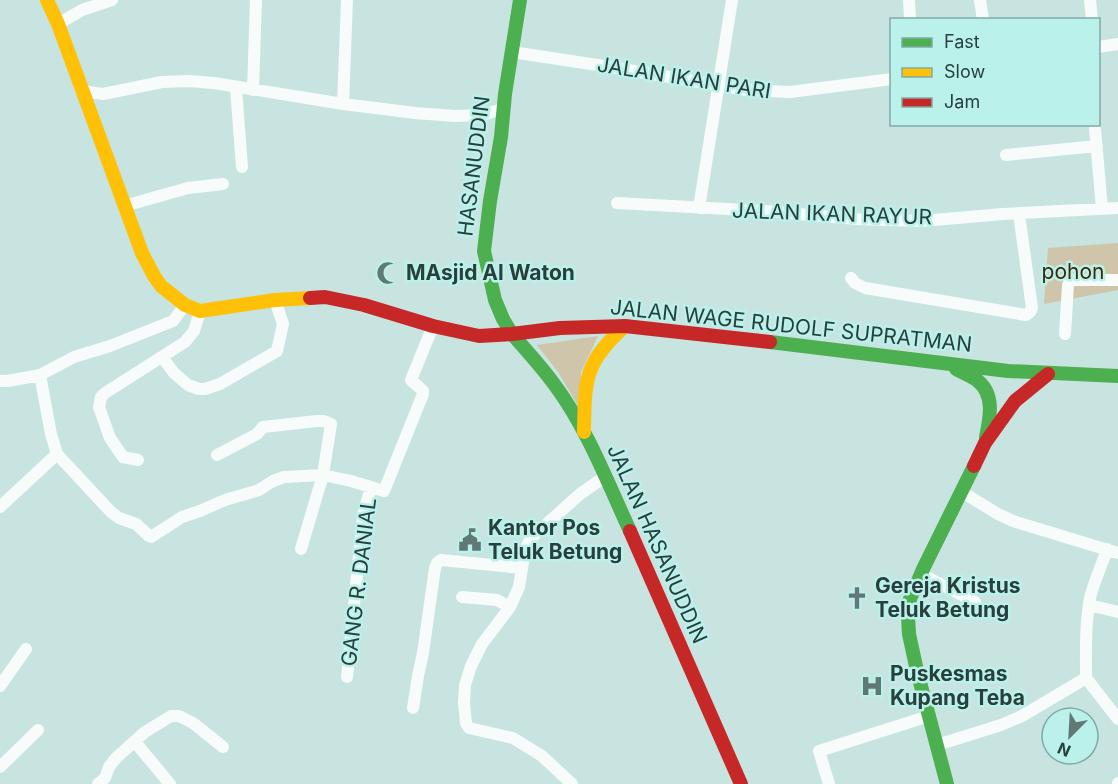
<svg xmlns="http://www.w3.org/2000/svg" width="1118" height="784" font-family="Inter,sans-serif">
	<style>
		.green { fill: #cfc5aa }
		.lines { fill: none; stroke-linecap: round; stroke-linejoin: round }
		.street { stroke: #f7fbfa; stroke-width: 12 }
		.fast { stroke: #4caf50; stroke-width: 14 }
		.slow { stroke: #ffc107; stroke-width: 14 }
		.jam { stroke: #c62828; stroke-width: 14 }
		.labels { text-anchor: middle; stroke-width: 5; stroke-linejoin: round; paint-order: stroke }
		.street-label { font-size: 21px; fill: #283f3c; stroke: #baf1eb }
		.park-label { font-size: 21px; fill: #422806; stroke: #baf1eb }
		.poi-label { font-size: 21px; font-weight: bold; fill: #283f3c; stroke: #baf1eb; text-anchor: start }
	</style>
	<rect width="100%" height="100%" fill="#c7e4e1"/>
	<path class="green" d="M 1118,243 L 1118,290 L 1044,304 L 1048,248 Z
		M 598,336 L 581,372 L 580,409 L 558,372 L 537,345 Z"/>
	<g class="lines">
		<path class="street" d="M 909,0 L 910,20
			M 980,0 L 983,20
			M 1090,0 L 1092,20
			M 58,24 L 82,10 L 112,0
			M 1098,47 L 1118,44
			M 512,52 L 604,66 L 747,90 L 790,92 L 892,79
			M 236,88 L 242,167
			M 253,90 L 256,0
			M 82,91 L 103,94 L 162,82 L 188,81 L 214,83 L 343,104 L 415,113 L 455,116 L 482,115 L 503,109
			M 343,104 L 347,0
			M 1095,129 L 1102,209
			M 1006,155 L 1097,146
			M 617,203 L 764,211 L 856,219 L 922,221 L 1003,214 L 1118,208
			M 124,206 L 188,188 L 223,184
			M 699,208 L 732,0
			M 851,278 L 855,283 L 865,288 L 1026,315 L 1030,312 L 1032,308 L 1019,214
			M 1065,334 L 1068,285 L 1070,281 L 1074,280 L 1118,280
			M 162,357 L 174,373 L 188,385 L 199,389 L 205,389 L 220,384 L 277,351 L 283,324 L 275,300
			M 40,375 L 51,434 L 57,454 L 111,512 L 119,518 L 136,524 L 149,536 L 151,537 L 182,517 L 200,511 L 225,500 L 259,490 L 273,481 L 284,477 L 323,475 L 351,481 L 384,491 L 423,394 L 423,391 L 411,380 L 433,326
			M 0,381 L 8,381 L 40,375 L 74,357 L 110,346 L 173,321 L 185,305
			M 217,455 L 257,434 L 263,427 L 317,421 L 324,421 L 331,424 L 323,475 L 301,549
			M 138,460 L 123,457 L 110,438 L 99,407 L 101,397 L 105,393 L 185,342 L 194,331 L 200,311
			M 962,492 L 998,514 L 1013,521 L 1118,553
			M 0,507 L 57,454
			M 921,574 L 975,602
			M 462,597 L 497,600 L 510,607
			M 1089,605 L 1118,612
			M 347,677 L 363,515 L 371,487
			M 1086,678 C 1086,651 1085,625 1090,598 C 1094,581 1102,565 1107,549
			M 1086,678 L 1118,719
			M 0,686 L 26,649
			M 413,708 L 418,676 L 423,653 L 435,568 L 437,563 L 441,560 L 522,568
			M 135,742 L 170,784
			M 937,745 L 1001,725 L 1022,716 L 1086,678
			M 0,767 L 38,730
			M 98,784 L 105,778 L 109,767 L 116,758 L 145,732 L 171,716 L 179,716 L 193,723 L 223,747
			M 572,784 L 542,756 L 513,738 L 469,728 L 466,723 L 464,703 L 465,685 L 471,666 L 482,644 L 510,607 L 519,587 L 525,550 L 531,538 L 580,494 L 606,476
			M 829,784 L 819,751 L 929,716
			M 1118,784 L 1118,783"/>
		<path class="fast" d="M 512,334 L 503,319 L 495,300 L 484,251 L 490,201 L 501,137 L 505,94 L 520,0
			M 512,334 C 526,350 541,366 554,384 C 587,428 607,481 630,531
			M 770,342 L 1008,371 L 1118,376
			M 956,369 C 963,373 972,376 978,381 C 995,395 990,418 986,437
			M 947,784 L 917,671 L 909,634 L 908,616 L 910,599 L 924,567 L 974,466"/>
		<path class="slow" d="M 47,0 L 58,24 L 142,253 L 154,276 L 161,286 L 185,305 L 200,311 L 275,300 L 310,298
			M 584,432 C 585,379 584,363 625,326"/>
		<path class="jam" d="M 310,298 L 325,297 L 364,305 L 433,326 L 479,336 L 512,334 L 560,328 L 625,326 L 770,342
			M 974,466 L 985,443 L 1015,401 L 1048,374
			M 630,531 L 741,784"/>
	</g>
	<defs>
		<g id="mosque-bare" transform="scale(1.8)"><path d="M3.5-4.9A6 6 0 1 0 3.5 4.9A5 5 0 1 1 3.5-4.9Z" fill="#607976" stroke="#baf1eb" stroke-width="2.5" paint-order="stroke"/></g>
		<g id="civic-bare" transform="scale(1.8)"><path d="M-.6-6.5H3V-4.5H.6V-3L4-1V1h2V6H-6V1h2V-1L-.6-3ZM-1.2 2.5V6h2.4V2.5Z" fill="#607976" stroke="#baf1eb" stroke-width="2.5" paint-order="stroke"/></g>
		<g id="church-bare" transform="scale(1.8)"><path d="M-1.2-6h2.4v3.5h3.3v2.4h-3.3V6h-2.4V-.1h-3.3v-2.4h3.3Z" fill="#607976" stroke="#baf1eb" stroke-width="2.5" paint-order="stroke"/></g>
		<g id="hospital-bare" transform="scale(1.8)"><path d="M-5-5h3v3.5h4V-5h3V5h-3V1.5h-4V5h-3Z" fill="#607976" stroke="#baf1eb" stroke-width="2.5" paint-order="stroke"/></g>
	</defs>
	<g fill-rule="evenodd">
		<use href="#mosque-bare" x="388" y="273"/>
		<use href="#civic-bare" x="470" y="540"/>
		<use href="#church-bare" x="857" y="598"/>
		<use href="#hospital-bare" x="872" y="686"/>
	</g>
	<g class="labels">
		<g class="street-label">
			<text transform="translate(684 78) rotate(9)" y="7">JALAN IKAN PARI</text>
			<text transform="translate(474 166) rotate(-83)" y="7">HASANUDDIN</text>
			<text transform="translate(832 214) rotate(2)" y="7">JALAN IKAN RAYUR</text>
			<text transform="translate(791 326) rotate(6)" y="7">JALAN WAGE RUDOLF SUPRATMAN</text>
			<text transform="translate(657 544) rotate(66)" y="7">JALAN HASANUDDIN</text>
			<text transform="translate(359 582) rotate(-83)" y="7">GANG R. DANIAL</text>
		</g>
		<g class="park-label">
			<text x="1073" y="279">pohon</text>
		</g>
		<g class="poi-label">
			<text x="406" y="280">MAsjid Al Waton</text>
			<text x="488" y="535">Kantor Pos<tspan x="488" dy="24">Teluk Betung</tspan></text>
			<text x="875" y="593">Gereja Kristus<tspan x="875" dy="24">Teluk Betung</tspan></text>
			<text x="890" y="681">Puskesmas<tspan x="890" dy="24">Kupang Teba</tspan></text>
		</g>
	</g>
	<rect x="890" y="18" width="210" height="108" fill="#baf1eb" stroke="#80aaa5" stroke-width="1.5"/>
	<rect x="902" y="38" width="30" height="9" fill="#4caf50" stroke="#80aaa5" stroke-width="1.5"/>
	<text x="944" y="48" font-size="18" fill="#283f3c">Fast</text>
	<rect x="902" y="68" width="30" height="9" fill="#ffc107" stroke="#80aaa5" stroke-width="1.5"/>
	<text x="944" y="78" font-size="18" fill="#283f3c">Slow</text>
	<rect x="902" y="98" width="30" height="9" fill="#c62828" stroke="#80aaa5" stroke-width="1.5"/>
	<text x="944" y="108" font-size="18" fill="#283f3c">Jam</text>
	<g transform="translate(1070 736) rotate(204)"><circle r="28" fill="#baf1eb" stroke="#80aaa5" stroke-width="1.5"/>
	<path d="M0-4.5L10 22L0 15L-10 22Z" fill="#607976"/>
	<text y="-9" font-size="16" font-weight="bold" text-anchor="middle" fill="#283f3c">N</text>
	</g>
</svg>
